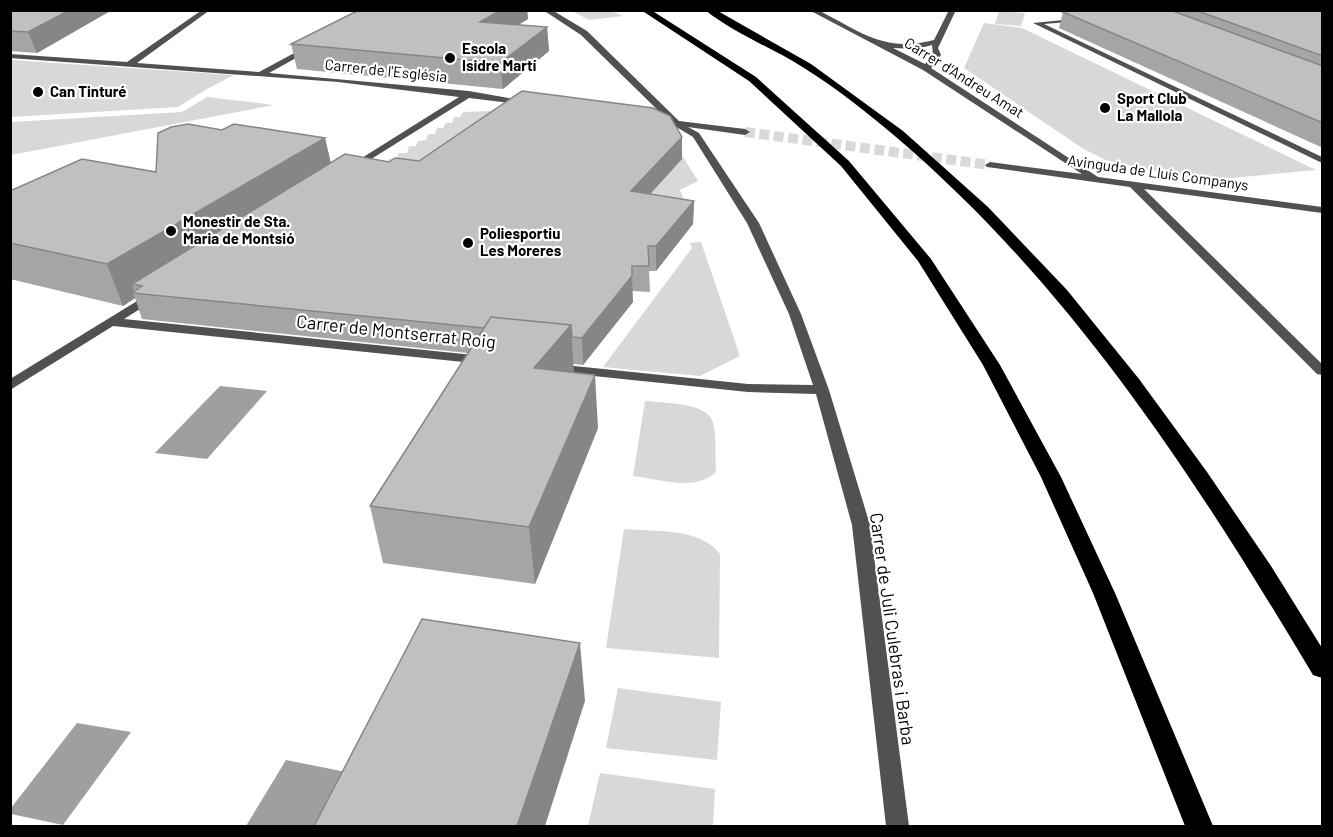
<svg xmlns="http://www.w3.org/2000/svg" width="1333" height="837" font-family="Barlow,sans-serif">
	<style>
		.green { fill: #d8d8d8 }
		.water { fill: #9f9f9f }
		.lines { fill: none; stroke-linecap: round; stroke-linejoin: round }
		.minor-tunnel { stroke: #d9d9d9; stroke-width: 10; stroke-dasharray: 10 4.5; stroke-linecap: butt }
		.minor { fill: #515151; fill-rule: evenodd }
		.highway { fill: #000; fill-rule: evenodd }
		.wall { fill: #a5a5a5 }
		.shaded-wall { fill: #868686 }
		.building { fill: #c0c0c0; stroke: #868686; stroke-width: 1.5 }
		.poi-dot { fill: #000; stroke: #fff; stroke-width: 2 }
		.labels { text-anchor: middle; stroke-width: 4.5; stroke-linejoin: round; paint-order: stroke }
		.far-poi-label { font-size: 15px; font-weight: bold; fill: #000; stroke: #fff; text-anchor: start }
		.far-street-label { font-size: 15px; fill: #000; stroke: #fff }
		.street-label { font-size: 18px; fill: #000; stroke: #fff }
	</style>
	<rect width="100%" height="100%" fill="#fff"/>
	<path class="green" d="M 572,11 L 611,11 L 623,16 L 589,20 Z
		M 999,11 L 1025,13 L 1021,26 L 995,24 Z
		M 984,23 L 1022,28 L 1316,170 L 1200,181 L 1106,160 L 1082,148 L 964,68 Z
		M 11,60 L 234,75 L 205,90 L 178,107 L 11,117 Z
		M 207,97 L 274,105 L 11,155 L 11,122 L 182,112 Z
		M 489,111 L 495,112 L 440,171 L 386,165 L 389,159 L 396,159 L 399,153 L 407,153 L 409,146 L 416,146 L 418,141 L 426,140 L 428,134 L 435,134 L 437,128 L 443,128 L 446,123 L 452,123 L 454,117 L 460,117 L 463,112 Z
		M 683,157 L 698,181 L 680,190 L 692,219 L 632,214 Z
		M 701,242 L 740,356 L 700,376 L 603,367 L 692,248 L 690,243 Z
		M 645,401 C 662,403 704,402 712,420 C 717,430 715,460 716,472 C 696,492 659,479 633,476 Z
		M 624,529 C 655,532 700,527 720,554 L 719,658 L 606,648 Z
		M 618,688 L 721,702 L 717,760 L 606,748 Z
		M 600,773 L 715,789 L 713,826 L 588,826 Z"/>
	<path class="water" d="M 220,386 L 267,391 L 207,459 L 155,453 Z
		M 77,723 L 131,732 L 63,825 L 11,814 L 11,808 Z
		M 286,760 L 346,772 L 316,826 L 246,826 Z"/>
	<g class="lines">
		<path class="minor-tunnel" d="M 745,132 L 990,165"/>
		<path class="minor" d="M 202,10 L 210,10 L 137,63 L 259,72 L 311,44 L 314,48 L 269,73 L 469,91 L 531,102 L 527,105 L 469,98 L 352,171 L 347,168 L 349,166 L 459,97 L 338,82 L 10,58 L 10,54 L 127,62 Z
			M 276,10 L 301,10 L 298,12 Z
			M 543,10 L 552,10 L 587,31 L 679,121 L 745,129 L 750,132 L 745,135 L 688,127 L 699,133 L 759,223 L 801,314 L 829,390 L 870,525 L 909,826 L 886,826 L 852,525 L 816,394 L 748,392 L 555,372 L 548,368 L 555,364 L 748,384 L 813,385 L 789,314 L 747,223 L 693,137 L 673,125 L 581,35 Z
			M 809,10 L 818,10 C 861,32 884,53 934,40 L 949,10 L 956,10 L 938,48 L 941,55 L 931,68 L 1098,177 L 1322,207 L 1322,213 L 1144,189 L 1322,364 L 1322,375 L 1317,374 L 1130,187 L 987,167 L 985,165 L 990,162 L 1082,174 L 923,70 ZM 932,45 L 933,55 L 925,64 L 893,48 L 917,49 Z
			M 1083,18 L 1081,21 L 1044,24 L 1322,157 L 1322,163 L 1033,23 Z
			M 155,290 L 161,294 L 159,297 L 124,319 L 483,356 L 490,360 L 483,364 L 113,326 L 10,390 L 10,379 Z"/>
		<path class="highway" d="M 641,10 L 651,10 L 756,77 L 849,161 L 931,259 L 1000,365 L 1061,477 L 1115,593 L 1213,826 L 1185,826 L 1093,593 L 1041,477 L 983,365 L 918,261 L 841,166 L 749,81 Z
			M 705,10 L 716,10 L 811,64 L 903,131 L 988,207 L 1067,290 L 1139,379 L 1207,472 L 1271,566 L 1322,648 L 1322,678 L 1313,675 C 1196,479 1072,287 896,137 C 868,113 836,88 804,68 C 773,48 735,34 705,10 Z"/>
	</g>
	<path class="wall" d="M 10,10 L 112,10 L 37,53 L 10,51 Z
		M 359,10 L 527,10 L 528,19 L 518,25 L 547,27 L 549,51 L 503,89 L 297,69 L 291,44 Z
		M 1075,10 L 1323,10 L 1323,148 L 1059,28 L 1063,12 Z
		M 222,130 L 325,138 L 331,163 L 419,161 L 682,159 L 650,194 L 694,201 L 693,224 L 656,271 L 649,271 L 650,292 L 632,291 L 633,302 L 583,365 L 573,364 L 574,373 L 598,428 L 535,584 L 383,563 L 370,506 L 468,353 L 142,319 L 135,298 L 123,306 L 10,279 L 10,191 L 156,172 Z"/>
	<path class="shaded-wall" d="M 70,10 L 112,10 L 37,53 L 28,32 Z
		M 501,10 L 527,10 L 528,19 L 483,46 L 480,22 Z
		M 547,27 L 549,51 L 503,89 L 500,63 Z
		M 682,137 L 682,159 L 632,214 L 631,191 Z
		M 325,138 L 333,174 L 142,286 L 132,284 L 135,293 L 132,293 L 135,298 L 123,306 L 107,264 Z
		M 694,201 L 693,224 L 656,271 L 656,246 Z
		M 632,276 L 633,302 L 583,365 L 582,338 Z
		M 571,325 L 574,376 L 534,368 Z
		M 595,375 L 598,428 L 535,584 L 529,527 Z
		M 580,643 L 585,701 L 545,826 L 517,826 Z"/>
	<path class="building" d="M 10,10 L 70,10 L 28,32 L 10,31 Z
		M 359,10 L 501,10 L 480,22 L 547,27 L 500,63 L 291,44 Z
		M 1075,10 L 1170,10 L 1323,66 L 1323,123 L 1063,12 Z
		M 1195,10 L 1323,10 L 1323,56 Z
		M 522,91 L 653,108 L 670,116 L 682,137 L 631,191 L 694,201 L 656,246 L 648,246 L 649,266 L 632,266 L 632,276 L 582,338 L 572,337 L 571,325 L 491,317 L 484,328 L 132,293 L 142,286 L 132,284 L 345,154 L 389,162 L 395,158 L 419,161 Z
		M 188,124 L 222,130 L 234,124 L 325,138 L 107,264 L 10,243 L 10,191 L 82,159 L 156,172 L 158,133 L 171,127 Z
		M 491,317 L 571,325 L 534,368 L 595,375 L 529,527 L 370,506 Z
		M 422,619 L 580,643 L 517,826 L 314,826 Z"/>
	<g class="poi-dot">
		<circle cx="450" cy="58" r="6"/>
		<circle cx="38" cy="92" r="6"/>
		<circle cx="1105" cy="108" r="6"/>
		<circle cx="171" cy="231" r="6"/>
		<circle cx="468" cy="243" r="6"/>
	</g>
	<g class="labels">
		<g class="far-poi-label">
			<text x="462" y="54">Escola<tspan x="462" dy="17">Isidre Martí</tspan></text>
			<text x="50" y="97">Can Tinturé</text>
			<text x="1117" y="104">Sport Club<tspan x="1117" dy="17">La Mallola</tspan></text>
			<text x="183" y="227">Monestir de Sta.<tspan x="183" dy="17">Maria de Montsió</tspan></text>
			<text x="480" y="239">Poliesportiu<tspan x="480" dy="17">Les Moreres</tspan></text>
		</g>
		<g class="far-street-label">
			<text transform="translate(386 71) rotate(6)" y="5">Carrer de l'Església</text>
			<text transform="translate(964 78) rotate(32)" y="5">Carrer d'Andreu Amat</text>
			<text transform="translate(1158 173) rotate(8)" y="5">Avinguda de Lluís Companys</text>
		</g>
		<g class="street-label">
			<text transform="translate(396 332) rotate(6)" y="6">Carrer de Montserrat Roig</text>
			<text transform="translate(892 629) rotate(82)" y="6">Carrer de Juli Culebras i Barba</text>
		</g>
	</g>
	<rect width="1333" height="837" fill="none" stroke="#000000" stroke-width="24"/>
</svg>
